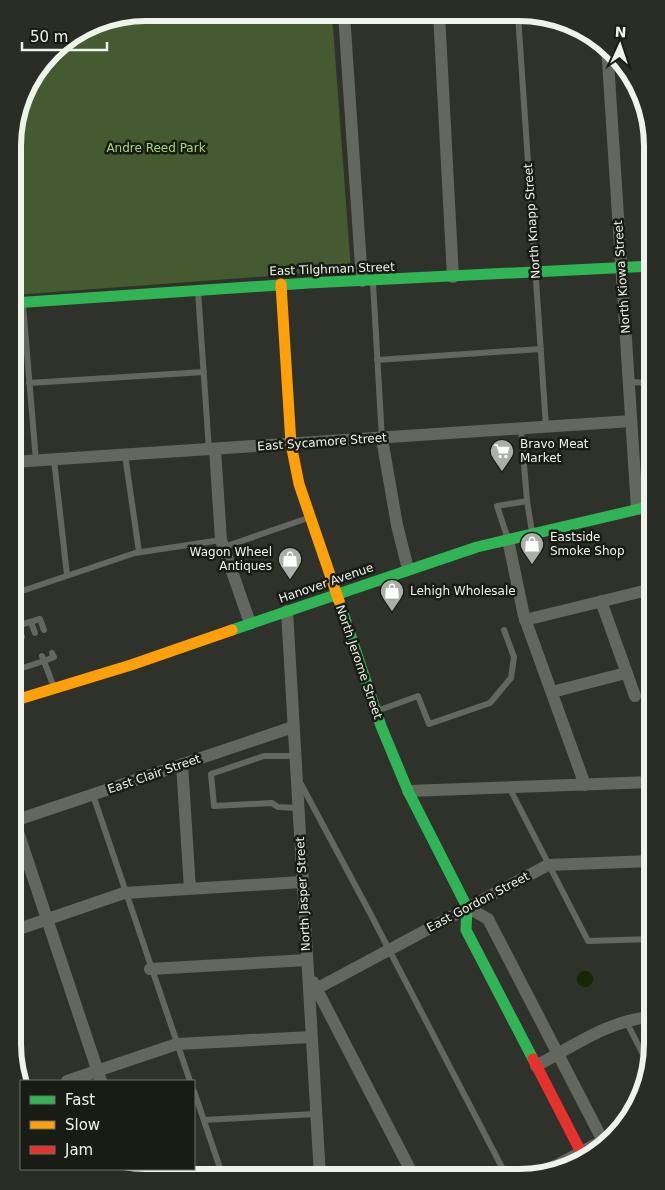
<svg xmlns="http://www.w3.org/2000/svg" width="665" height="1190" font-family="'DejaVu Sans',sans-serif">
	<style>
		.green { fill: #455a30 }
		.water { fill: #172604 }
		.lines { fill: none; stroke-linecap: round; stroke-linejoin: round }
		.lane { stroke: #63685e; stroke-width: 6 }
		.street { stroke: #63685e; stroke-width: 12 }
		.fast { stroke: #30b455; stroke-width: 11 }
		.slow { stroke: #ff9f0a; stroke-width: 11 }
		.jam { stroke: #e5322d; stroke-width: 11 }
		.labels { text-anchor: middle; stroke-width: 5; stroke-linejoin: round; paint-order: stroke }
		.park-label { font-size: 12px; fill: #a8d976; stroke: #181c15 }
		.street-label { font-size: 12px; fill: #eef4ea; stroke: #181c15 }
		.poi-label { font-size: 12px; fill: #eef4ea; stroke: #181c15; text-anchor: start }
		.rim { fill: none; stroke: #eef4ea; stroke-width: 6 }
	</style>
	<rect width="100%" height="100%" fill="#2e322a"/>
	<path class="green" d="M 146,13 L 332,14 L 351,270 L 13,295 L 14,129 L 26,87 L 58,46 L 95,23 Z
		M 652,691 L 652,728 L 640,694 Z"/>
	<path class="water" d="M577 979a8 8 0 1 1 16 0a8 8 0 1 1-16 0Z"/>
	<g class="lines">
		<path class="lane" d="M 518,15 L 546,427
			M 373,283 L 382,439
			M 198,291 L 209,450
			M 23,305 L 36,461
			M 377,360 L 541,349
			M 629,382 L 652,383
			M 29,383 L 204,372
			M 125,455 L 139,552
			M 54,460 L 67,575
			M 527,501 L 532,532
			M 507,536 L 497,506 L 527,501 L 521,429
			M 224,547 L 308,518
			M 13,594 L 135,553 L 221,540
			M 31,622 L 35,633
			M 18,625 L 22,637
			M 13,627 L 40,619 L 44,630
			M 52,653 L 54,657 L 44,661 L 53,685
			M 13,671 L 44,661 L 42,656
			M 377,711 L 418,696 L 429,724 L 490,703 L 511,678 L 514,657 L 504,630
			M 295,756 L 264,756 L 211,774 L 214,806 L 272,803 L 278,807 L 298,808
			M 301,784 L 370,913 L 507,1177
			M 509,787 L 588,941 L 652,939
			M 93,795 L 190,1081
			M 626,1021 L 648,1064
			M 194,1091 L 223,1177
			M 204,1120 L 316,1114"/>
		<path class="street" d="M 344,14 L 362,281
			M 439,14 L 453,277
			M 607,46 L 637,509
			M 382,439 L 397,525 L 408,569
			M 215,449 L 221,540 L 250,623
			M 13,462 L 631,421
			M 508,540 L 524,616 L 585,785
			M 601,601 L 635,696
			M 287,611 L 320,1177
			M 525,620 L 652,589
			M 552,692 L 626,673
			M 182,764 L 190,889
			M 408,791 L 652,782
			M 13,817 L 101,1081
			M 14,821 L 293,727
			M 467,907 L 488,919 L 603,1141
			M 13,931 L 124,893 L 302,882
			M 150,969 L 307,960
			M 313,982 L 414,1177
			M 316,989 L 548,865 L 652,861
			M 536,1066 C 572,1047 611,1019 652,1017
			M 67,1081 L 177,1044 L 311,1037
			M 131,1169 L 134,1176
			M 540,1174 L 602,1141"/>
		<path class="fast" d="M 13,303 L 309,283 L 652,266
			M 339,601 L 381,726 L 408,791 L 467,907 L 466,930 L 533,1059
			M 232,630 L 477,547 L 652,506"/>
		<path class="slow" d="M 281,284 L 291,444 L 299,484 L 339,601
			M 13,701 L 131,665 L 232,630"/>
		<path class="jam" d="M 533,1059 L 583,1156"/>
	</g>
	<defs>
		<g id="supermarket-pin" transform="scale(1.25)"><path d="M0 17L-7.5 6A9.5 9.5 0 1 1 7.5 6Z" fill="#abb0a7" stroke="#181c15"/><path d="M-6-5.5h2.5l.6 2H6L4.5 2H-2.5L-4.4-4H-6ZM-1.5 3.2a1.3 1.3 0 1 0 .1 0ZM3 3.2a1.3 1.3 0 1 0 .1 0Z" fill="#fff"/></g>
		<g id="shop-pin" transform="scale(1.25)"><path d="M0 17L-7.5 6A9.5 9.5 0 1 1 7.5 6Z" fill="#abb0a7" stroke="#181c15"/><path d="M-5-2.5h2.3a2.7 3.5 0 0 1 5.4 0H5L5.5 6h-11ZM-1.5-2.5h3a1.5 2.3 0 0 0-3 0Z" fill="#fff"/></g>
	</defs>
	<g fill-rule="evenodd">
		<use href="#supermarket-pin" x="502" y="451"/>
		<use href="#shop-pin" x="532" y="544"/>
		<use href="#shop-pin" x="290" y="559"/>
		<use href="#shop-pin" x="392" y="591"/>
	</g>
	<g class="labels">
		<g class="park-label">
			<text x="156" y="152">Andre Reed Park</text>
		</g>
		<g class="street-label">
			<text transform="translate(532 221) rotate(-94)" y="4">North Knapp Street</text>
			<text transform="translate(332 269) rotate(-2)" y="4">East Tilghman Street</text>
			<text transform="translate(622 277) rotate(-94)" y="4">North Kiowa Street</text>
			<text transform="translate(322 442) rotate(-4)" y="4">East Sycamore Street</text>
			<text transform="translate(326 583) rotate(-19)" y="4">Hanover Avenue</text>
			<text transform="translate(359 662) rotate(71)" y="4">North Jerome Street</text>
			<text transform="translate(154 774) rotate(-19)" y="4">East Clair Street</text>
			<text transform="translate(303 894) rotate(-93)" y="4">North Jasper Street</text>
			<text transform="translate(478 902) rotate(-28)" y="4">East Gordon Street</text>
		</g>
		<g class="poi-label">
			<text x="520" y="448">Bravo Meat<tspan x="520" dy="14">Market</tspan></text>
			<text x="550" y="541">Eastside<tspan x="550" dy="14">Smoke Shop</tspan></text>
			<text x="272" y="556" text-anchor="end">Wagon Wheel<tspan x="272" dy="14">Antiques</tspan></text>
			<text x="410" y="595">Lehigh Wholesale</text>
		</g>
	</g>
	<path d="M0 0H665V1190H0ZM146 21H519A125 125 0 0 1 644 146V1044A125 125 0 0 1 519 1169H146A125 125 0 0 1 21 1044V146A125 125 0 0 1 146 21Z" fill="#292d26" fill-rule="evenodd"/>
	<path class="rim" d="M146 21H519A125 125 0 0 1 644 146V1044A125 125 0 0 1 519 1169H146A125 125 0 0 1 21 1044V146A125 125 0 0 1 146 21Z"/>
	<rect x="20" y="1080" width="175" height="90" fill="#181c15" stroke="#6e726a"/>
	<rect x="30" y="1096" width="25" height="8" fill="#30b455" stroke="#6e726a"/>
	<text x="65" y="1105" font-size="15" fill="#eef4ea">Fast</text>
	<rect x="30" y="1121" width="25" height="8" fill="#ff9f0a" stroke="#6e726a"/>
	<text x="65" y="1130" font-size="15" fill="#eef4ea">Slow</text>
	<rect x="30" y="1146" width="25" height="8" fill="#e5322d" stroke="#6e726a"/>
	<text x="65" y="1155" font-size="15" fill="#eef4ea">Jam</text>
	<g transform="translate(620 45) rotate(3)" stroke="#181c15" stroke-width="4" paint-order="stroke">
	<path d="M0-4L9 19L0 12L-9 19Z" fill="#eef4ea"/>
	<text y="-8" font-size="14" font-weight="bold" text-anchor="middle" fill="#eef4ea">N</text>
	</g>
	<path d="M22 42v8h85v-8" fill="none" stroke="#eef4ea" stroke-width="2.5"/>
	<text x="30" y="42" font-size="15" fill="#eef4ea" stroke="#181c15" stroke-width="4" paint-order="stroke">50 m</text>
</svg>
